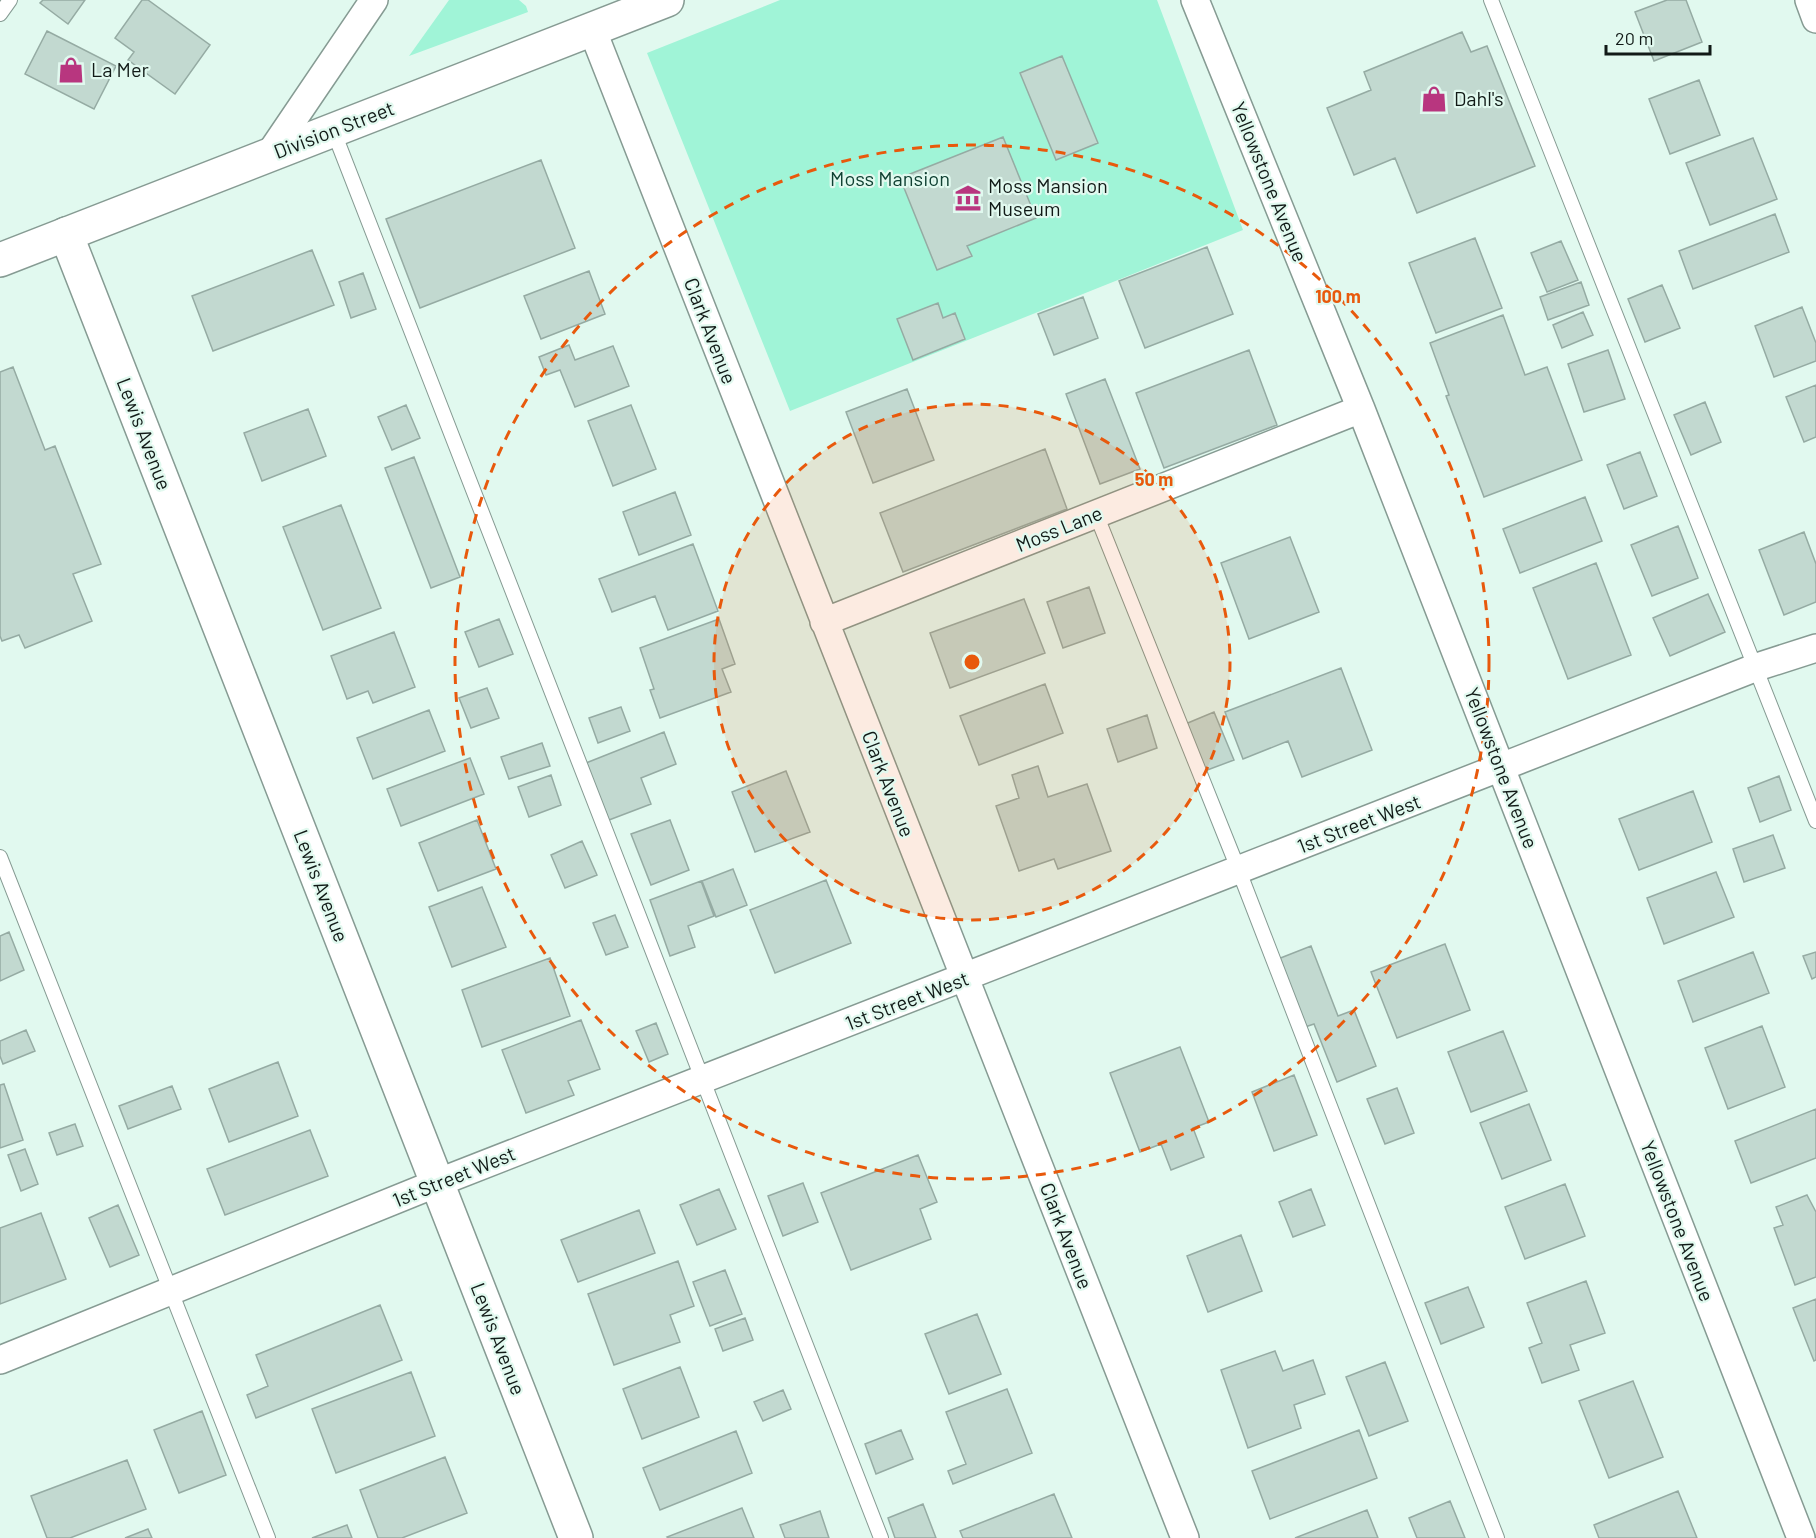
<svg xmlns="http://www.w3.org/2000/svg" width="1816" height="1538" font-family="Barlow,sans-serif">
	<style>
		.green { fill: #a0f4d7 }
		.building { fill: #c2d9d0; stroke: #95aba3; stroke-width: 1.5 }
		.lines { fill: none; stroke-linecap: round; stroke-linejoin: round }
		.service-casing { stroke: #869b93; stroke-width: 16 }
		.minor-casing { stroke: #869b93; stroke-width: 30 }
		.tertiary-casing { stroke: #869b93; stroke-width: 36 }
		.primary-casing { stroke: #869b93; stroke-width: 36 }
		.service { stroke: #fff; stroke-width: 14 }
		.minor { stroke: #fff; stroke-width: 27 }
		.tertiary { stroke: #fff; stroke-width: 33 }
		.primary { stroke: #fff; stroke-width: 33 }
		.ring { fill: none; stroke: #e8590c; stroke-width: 3; stroke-dasharray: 10 8 }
		.labels { text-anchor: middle; stroke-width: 4.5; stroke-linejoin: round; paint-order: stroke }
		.poi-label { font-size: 20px; fill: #111a17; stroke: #e1f9ef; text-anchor: start }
		.street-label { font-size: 20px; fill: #111a17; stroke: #e1f9ef }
		.park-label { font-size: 20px; fill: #0f4032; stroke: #e1f9ef }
		.centre { fill: #e8590c; stroke: #e1f9ef; stroke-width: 3 }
		.ring-label { font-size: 18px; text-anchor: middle; font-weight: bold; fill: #e8590c; stroke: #e1f9ef; stroke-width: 4.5; stroke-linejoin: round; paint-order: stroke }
	</style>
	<rect width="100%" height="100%" fill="#e1f9ef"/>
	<path class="green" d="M 449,0 L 519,0 L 526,6 L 528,12 L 409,56 Z
		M 780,0 L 1157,0 L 1243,230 L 790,411 L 647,53 Z"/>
	<path class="building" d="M 43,0 L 85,0 L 68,24 L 40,3 Z
		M 142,0 L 148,0 L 210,45 L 175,94 L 128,60 L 134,52 L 115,38 Z
		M 1667,0 L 1686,0 L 1702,42 L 1654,61 L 1635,12 Z
		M 47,31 L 116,66 L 94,109 L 25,74 Z
		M 1462,32 L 1471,52 L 1487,46 L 1535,166 L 1417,213 L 1395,158 L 1354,175 L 1327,108 L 1371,90 L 1364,72 Z
		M 1062,56 L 1098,143 L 1056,160 L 1020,73 Z
		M 1699,80 L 1720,135 L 1670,154 L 1649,99 Z
		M 1003,137 L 1036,218 L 967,246 L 972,256 L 937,270 L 900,178 Z
		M 1753,138 L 1777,199 L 1710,225 L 1686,163 Z
		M 541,160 L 575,248 L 420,308 L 386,219 Z
		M 1775,214 L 1789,252 L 1693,289 L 1679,251 Z
		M 1475,238 L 1502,308 L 1436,333 L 1409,263 Z
		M 1561,241 L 1578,280 L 1547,292 L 1531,253 Z
		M 1207,247 L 1233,314 L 1145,348 L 1119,281 Z
		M 312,250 L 334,305 L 213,351 L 192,296 Z
		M 589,271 L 605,314 L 541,339 L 524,296 Z
		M 363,273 L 376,309 L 351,318 L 339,282 Z
		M 1581,282 L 1589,305 L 1548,320 L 1540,297 Z
		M 1662,285 L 1680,328 L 1645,342 L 1628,299 Z
		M 1083,297 L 1098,338 L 1054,355 L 1038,314 Z
		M 938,303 L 943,318 L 955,313 L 965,339 L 913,360 L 897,319 Z
		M 1802,307 L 1816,343 L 1816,361 L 1774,377 L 1755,326 Z
		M 1583,312 L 1593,335 L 1562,348 L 1553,325 Z
		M 1503,315 L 1525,375 L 1547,367 L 1582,460 L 1484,497 L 1446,396 L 1449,395 L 1430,343 Z
		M 569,345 L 575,360 L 613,346 L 629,386 L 575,407 L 560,370 L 546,375 L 539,357 Z
		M 1249,350 L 1277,425 L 1164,468 L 1136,393 Z
		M 1608,350 L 1625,399 L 1584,412 L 1568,364 Z
		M 13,367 L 45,450 L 55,446 L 101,564 L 73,574 L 92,621 L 25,648 L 19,635 L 2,641 L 0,636 L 0,372 Z
		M 1105,379 L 1140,469 L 1100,484 L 1066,394 Z
		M 1816,385 L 1816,437 L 1804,442 L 1786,397 Z
		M 907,389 L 934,460 L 873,483 L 846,412 Z
		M 1705,402 L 1721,442 L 1691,455 L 1674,415 Z
		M 406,405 L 420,438 L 392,450 L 378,417 Z
		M 631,405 L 656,469 L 613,486 L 588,421 Z
		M 308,409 L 326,456 L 262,481 L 244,433 Z
		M 1045,449 L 1067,509 L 903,572 L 880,513 Z
		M 1640,452 L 1657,496 L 1624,509 L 1607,465 Z
		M 414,457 L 460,577 L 431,588 L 385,468 Z
		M 675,492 L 691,535 L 639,555 L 623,512 Z
		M 1585,497 L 1602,541 L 1520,573 L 1503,529 Z
		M 341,505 L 381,608 L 323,630 L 283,527 Z
		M 1678,526 L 1698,578 L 1652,596 L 1631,545 Z
		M 1804,532 L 1816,564 L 1816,602 L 1784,615 L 1759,550 Z
		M 1290,537 L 1319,612 L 1249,639 L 1221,563 Z
		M 693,544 L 718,611 L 668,630 L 655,596 L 612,612 L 599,579 Z
		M 1596,563 L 1631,655 L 1568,679 L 1533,588 Z
		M 1089,587 L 1105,633 L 1063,648 L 1047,602 Z
		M 1708,594 L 1725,632 L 1670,656 L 1653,618 Z
		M 1024,599 L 1045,653 L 950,688 L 930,633 Z
		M 499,619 L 513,654 L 479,667 L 465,632 Z
		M 719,619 L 735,664 L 722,669 L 731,692 L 660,718 L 650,690 L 654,689 L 640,648 Z
		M 394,632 L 415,687 L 373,703 L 368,691 L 347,699 L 331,656 Z
		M 1341,668 L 1372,750 L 1302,777 L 1288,741 L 1243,759 L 1225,712 Z
		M 1045,684 L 1063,733 L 979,765 L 960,716 Z
		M 487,688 L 499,718 L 471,728 L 459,698 Z
		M 621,707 L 630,731 L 598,743 L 589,718 Z
		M 429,710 L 445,751 L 373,779 L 357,738 Z
		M 1214,712 L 1234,760 L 1202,772 L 1183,725 Z
		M 1147,715 L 1157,748 L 1118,762 L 1107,729 Z
		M 664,732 L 676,764 L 641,778 L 651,804 L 609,820 L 586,763 Z
		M 542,743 L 550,766 L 509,779 L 501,757 Z
		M 470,758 L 484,794 L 401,826 L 387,789 Z
		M 1038,766 L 1048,797 L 1087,784 L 1111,851 L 1058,869 L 1054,859 L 1019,871 L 996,806 L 1019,798 L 1012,775 Z
		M 786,771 L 810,832 L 755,852 L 732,792 Z
		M 551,775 L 561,805 L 529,817 L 518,787 Z
		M 1779,776 L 1791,810 L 1760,822 L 1748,788 Z
		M 1693,791 L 1712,842 L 1639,870 L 1619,819 Z
		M 477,820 L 496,869 L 438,891 L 419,843 Z
		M 670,820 L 689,870 L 651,885 L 631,834 Z
		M 1773,835 L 1785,868 L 1744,882 L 1733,849 Z
		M 582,841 L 597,875 L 565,888 L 551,855 Z
		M 733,869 L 747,905 L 716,917 L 702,881 Z
		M 1716,872 L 1734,917 L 1664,944 L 1647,898 Z
		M 826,880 L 851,943 L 775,973 L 750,910 Z
		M 701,881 L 714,916 L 688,926 L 695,947 L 670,956 L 650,900 Z
		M 482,887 L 506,947 L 452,967 L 429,907 Z
		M 615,915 L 628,947 L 606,955 L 593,923 Z
		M 9,932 L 24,970 L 0,981 L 0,936 Z
		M 1445,944 L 1470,1010 L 1397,1038 L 1371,972 Z
		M 1311,946 L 1338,1016 L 1354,1010 L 1376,1066 L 1337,1082 L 1314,1024 L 1305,1027 L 1278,959 Z
		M 1753,952 L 1769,993 L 1693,1022 L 1678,981 Z
		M 1816,952 L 1816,977 L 1812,979 L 1803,956 Z
		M 550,958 L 570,1016 L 482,1047 L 462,990 Z
		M 581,1020 L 600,1069 L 568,1081 L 574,1095 L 526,1113 L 502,1050 Z
		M 656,1023 L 668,1054 L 649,1062 L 636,1031 Z
		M 1762,1026 L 1785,1087 L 1728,1109 L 1705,1048 Z
		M 26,1030 L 35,1051 L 3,1064 L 0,1056 L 0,1041 Z
		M 1503,1031 L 1527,1091 L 1471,1112 L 1448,1052 Z
		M 1180,1047 L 1209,1122 L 1193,1128 L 1204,1157 L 1171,1170 L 1161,1144 L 1140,1152 L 1110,1073 Z
		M 278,1062 L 298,1116 L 229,1142 L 209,1089 Z
		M 1294,1075 L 1317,1135 L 1274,1151 L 1252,1092 Z
		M 4,1084 L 23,1140 L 0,1148 L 0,1085 Z
		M 172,1086 L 181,1109 L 128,1129 L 119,1106 Z
		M 1397,1088 L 1414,1133 L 1385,1144 L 1367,1099 Z
		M 1529,1104 L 1551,1160 L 1502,1179 L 1480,1123 Z
		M 1816,1109 L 1816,1158 L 1751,1183 L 1735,1141 Z
		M 75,1124 L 83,1146 L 57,1155 L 49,1133 Z
		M 310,1130 L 328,1176 L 225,1215 L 207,1169 Z
		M 25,1149 L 38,1184 L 21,1191 L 8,1155 Z
		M 918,1155 L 937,1202 L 920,1209 L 931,1239 L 851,1270 L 821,1193 Z
		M 803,1183 L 818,1222 L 783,1236 L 768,1196 Z
		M 1565,1184 L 1585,1236 L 1525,1259 L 1505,1207 Z
		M 719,1189 L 736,1229 L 697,1245 L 680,1205 Z
		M 1311,1189 L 1325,1225 L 1293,1237 L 1279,1202 Z
		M 1807,1195 L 1816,1212 L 1816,1277 L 1795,1285 L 1774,1228 L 1783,1225 L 1776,1207 Z
		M 118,1205 L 139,1255 L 110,1267 L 89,1218 Z
		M 639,1210 L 655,1253 L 578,1282 L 561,1240 Z
		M 41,1213 L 66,1279 L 0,1304 L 0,1228 Z
		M 1241,1235 L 1262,1291 L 1208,1312 L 1187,1256 Z
		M 678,1261 L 694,1306 L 670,1315 L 680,1342 L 614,1365 L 588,1294 Z
		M 725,1270 L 742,1314 L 710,1326 L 693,1282 Z
		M 1586,1281 L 1605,1333 L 1570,1345 L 1579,1370 L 1542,1383 L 1529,1348 L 1542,1343 L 1527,1303 Z
		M 1468,1287 L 1484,1327 L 1441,1344 L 1425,1303 Z
		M 1816,1299 L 1816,1360 L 1814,1361 L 1793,1308 Z
		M 380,1305 L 402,1360 L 256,1418 L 247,1395 L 268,1386 L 256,1355 Z
		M 977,1314 L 1001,1374 L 949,1394 L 925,1334 Z
		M 745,1318 L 753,1340 L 723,1351 L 715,1329 Z
		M 1275,1351 L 1283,1371 L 1313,1360 L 1325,1394 L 1294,1405 L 1301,1428 L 1248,1448 L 1221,1370 Z
		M 1385,1362 L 1408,1421 L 1369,1436 L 1346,1377 Z
		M 680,1367 L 699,1417 L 642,1439 L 623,1389 Z
		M 411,1372 L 435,1436 L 336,1473 L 312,1409 Z
		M 1633,1381 L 1663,1457 L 1609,1478 L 1579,1401 Z
		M 1007,1389 L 1032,1453 L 953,1484 L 948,1471 L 966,1464 L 946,1412 Z
		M 783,1390 L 791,1409 L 763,1421 L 754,1402 Z
		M 202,1411 L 226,1475 L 179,1493 L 154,1430 Z
		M 901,1430 L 913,1459 L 876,1474 L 865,1444 Z
		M 1359,1430 L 1377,1478 L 1270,1519 L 1252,1471 Z
		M 736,1431 L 752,1473 L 660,1510 L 643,1468 Z
		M 445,1457 L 467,1513 L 402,1538 L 378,1538 L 360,1490 Z
		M 127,1460 L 146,1509 L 70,1538 L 47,1538 L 31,1496 Z
		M 1678,1491 L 1697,1538 L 1599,1538 L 1594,1525 Z
		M 1054,1494 L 1072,1538 L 963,1538 L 960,1531 Z
		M 1450,1501 L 1465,1538 L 1417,1538 L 1409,1518 Z
		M 923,1504 L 936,1538 L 895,1538 L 888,1518 Z
		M 742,1508 L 754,1538 L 668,1538 L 667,1537 Z
		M 1367,1510 L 1378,1538 L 1295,1538 Z
		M 820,1511 L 829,1538 L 785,1538 L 780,1525 Z
		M 347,1525 L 352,1538 L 312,1538 Z
		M 148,1529 L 152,1538 L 125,1538 Z"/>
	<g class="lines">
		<g class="service-casing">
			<path id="service" d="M 1491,0 L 1816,821
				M 0,14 L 10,0
				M 333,130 L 881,1538
				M 1096,514 L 1239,871 L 1497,1538
				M 0,857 L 268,1538"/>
		</g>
		<g class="minor-casing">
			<path id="minor" d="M 1195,0 L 1361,409 L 1801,1538
				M 1809,0 L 1816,19
				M 592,29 L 1185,1538
				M 269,155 L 374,0
				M 824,622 L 1361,409
				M 0,1360 L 437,1183 L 1757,667 L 1816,648"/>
		</g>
		<g class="tertiary-casing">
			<path id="tertiary" d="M 66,234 L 576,1538"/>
		</g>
		<g class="primary-casing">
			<path id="primary" d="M 0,260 L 667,0"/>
		</g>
		<use href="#service" class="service"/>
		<use href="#minor" class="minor"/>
		<use href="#tertiary" class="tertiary"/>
		<use href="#primary" class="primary"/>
	</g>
	<circle cx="972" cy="662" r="258" fill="#e8590c" fill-opacity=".12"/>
	<g class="ring">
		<circle cx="972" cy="662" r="258"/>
		<circle cx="972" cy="662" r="517"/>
	</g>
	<defs>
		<g id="shop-bare" transform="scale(2.07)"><path d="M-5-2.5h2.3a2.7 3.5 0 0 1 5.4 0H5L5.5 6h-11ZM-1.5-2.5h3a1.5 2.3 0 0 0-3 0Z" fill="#b8367f" stroke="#e1f9ef" stroke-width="2.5" paint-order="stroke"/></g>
		<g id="museum-bare" transform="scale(2.07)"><path d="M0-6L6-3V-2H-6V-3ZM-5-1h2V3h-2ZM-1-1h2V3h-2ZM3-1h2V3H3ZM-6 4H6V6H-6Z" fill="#b8367f" stroke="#e1f9ef" stroke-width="2.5" paint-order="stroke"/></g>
	</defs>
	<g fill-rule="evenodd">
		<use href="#shop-bare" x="71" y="70"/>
		<use href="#shop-bare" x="1434" y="99"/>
		<use href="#museum-bare" x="968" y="198"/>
	</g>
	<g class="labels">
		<g class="poi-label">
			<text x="91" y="77">La Mer</text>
			<text x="1454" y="106">Dahl's</text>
			<text x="988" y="193">Moss Mansion<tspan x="988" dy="23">Museum</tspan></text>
		</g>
		<g class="street-label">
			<text transform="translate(334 130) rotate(-21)" y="7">Division Street</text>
			<text transform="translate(1269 182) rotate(68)" y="7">Yellowstone Avenue</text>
			<text transform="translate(710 331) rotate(69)" y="7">Clark Avenue</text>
			<text transform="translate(144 434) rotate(69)" y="7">Lewis Avenue</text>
			<text transform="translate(1059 529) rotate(-22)" y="7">Moss Lane</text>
			<text transform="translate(1501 768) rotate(69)" y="7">Yellowstone Avenue</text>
			<text transform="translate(888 784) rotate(69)" y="7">Clark Avenue</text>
			<text transform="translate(1359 824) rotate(-21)" y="7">1st Street West</text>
			<text transform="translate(321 886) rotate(69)" y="7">Lewis Avenue</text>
			<text transform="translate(907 1001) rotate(-21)" y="7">1st Street West</text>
			<text transform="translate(454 1177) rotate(-22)" y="7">1st Street West</text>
			<text transform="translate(1677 1221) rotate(69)" y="7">Yellowstone Avenue</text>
			<text transform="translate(1066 1236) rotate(69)" y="7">Clark Avenue</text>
			<text transform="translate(498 1339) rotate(69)" y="7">Lewis Avenue</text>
		</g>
		<g class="park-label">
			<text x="890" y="186">Moss Mansion</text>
		</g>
	</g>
	<circle cx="972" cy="662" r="9" class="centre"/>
	<g class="ring-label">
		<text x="1338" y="303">100 m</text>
		<text x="1154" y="486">50 m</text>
	</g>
	<path d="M1606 45v9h104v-9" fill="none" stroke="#111a17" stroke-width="3"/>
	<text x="1615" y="45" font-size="18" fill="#111a17" stroke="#e1f9ef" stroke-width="4.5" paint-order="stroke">20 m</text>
</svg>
